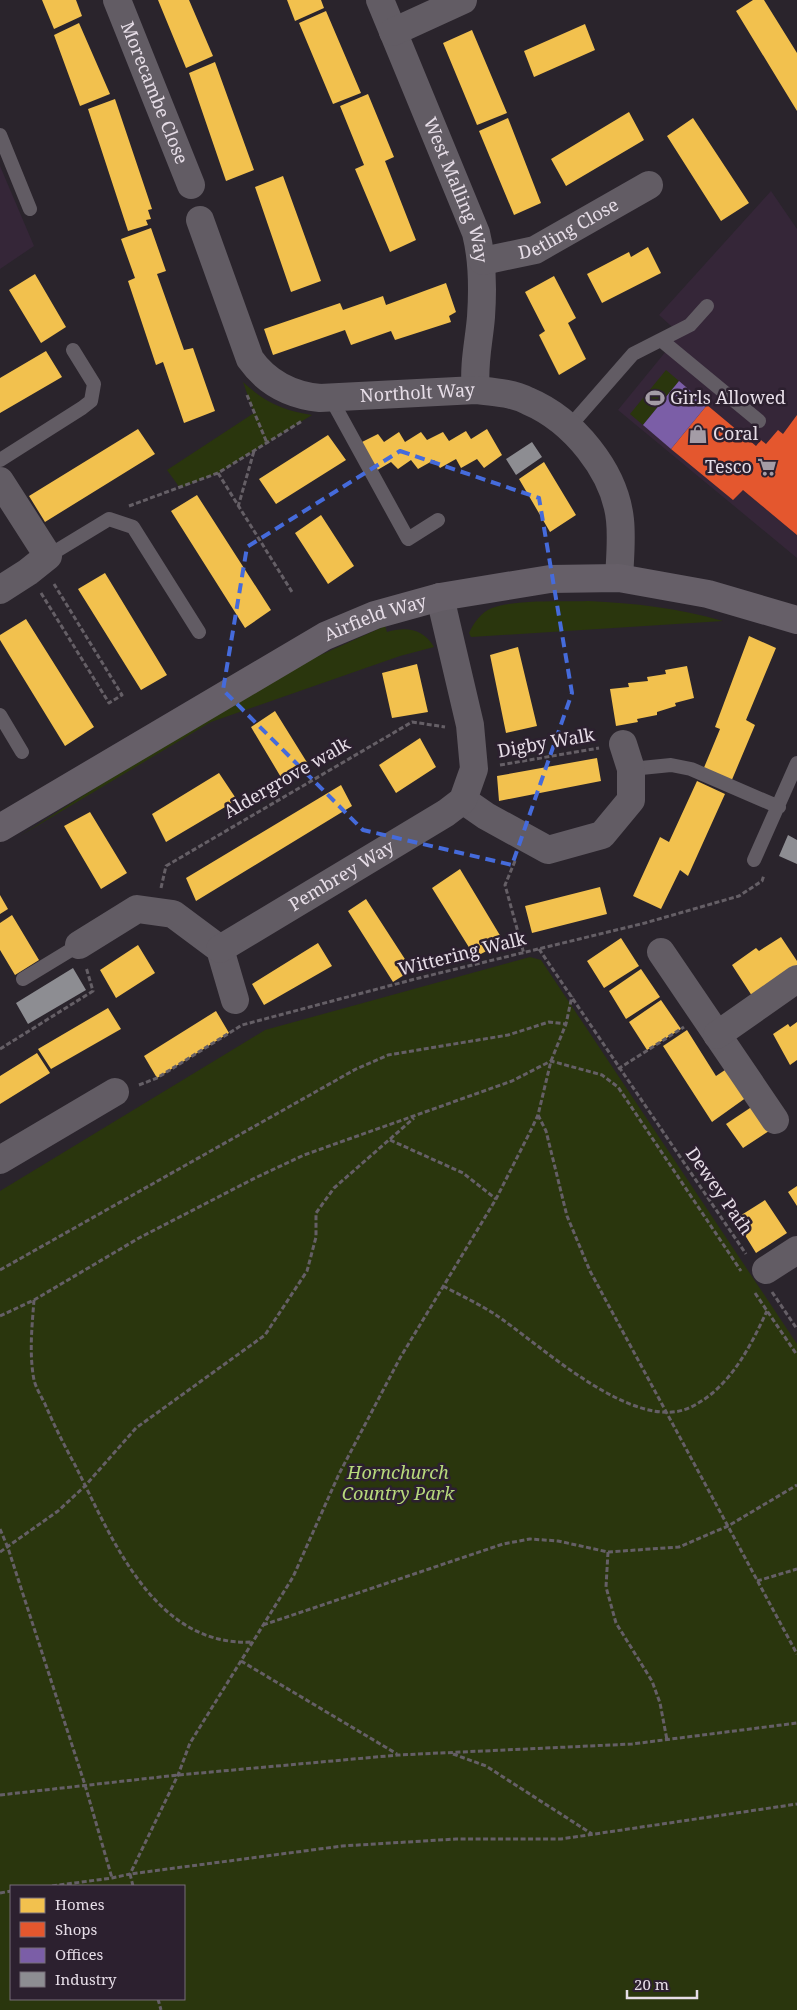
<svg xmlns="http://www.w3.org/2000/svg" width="797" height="2010" font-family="'Noto Serif',serif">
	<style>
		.built { fill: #352638 }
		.green { fill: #2a360d; fill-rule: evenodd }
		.homes { fill: #f2c14e }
		.shops { fill: #e4572e }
		.offices { fill: #7b5ea7 }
		.industry { fill: #8d8d92 }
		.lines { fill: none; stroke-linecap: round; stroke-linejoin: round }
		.path { stroke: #655f66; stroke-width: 3; stroke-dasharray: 5 2.5; stroke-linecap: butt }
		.lane { stroke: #625c64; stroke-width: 14 }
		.street { stroke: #625c64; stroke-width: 28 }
		.secondary { stroke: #665f68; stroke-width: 28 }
		.marked { fill: none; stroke: #456bdb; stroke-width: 4; stroke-dasharray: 10 6; stroke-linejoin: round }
		.labels { text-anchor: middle; stroke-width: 5; stroke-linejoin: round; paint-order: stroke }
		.street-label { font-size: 18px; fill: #e6dde7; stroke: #2c202f }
		.poi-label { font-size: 18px; fill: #e6dde7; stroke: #2c202f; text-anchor: start }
		.park-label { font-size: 18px; font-style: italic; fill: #b7d97c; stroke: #2c202f }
	</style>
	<rect width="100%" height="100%" fill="#2a242c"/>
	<path class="built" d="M 0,166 L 34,246 L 0,269 Z
		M 771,191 L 797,229 L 797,558 L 618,410 L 680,334 L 659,315 Z"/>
	<path class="green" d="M 666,370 L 679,381 L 643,425 L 630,414 Z
		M 243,382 C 264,402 284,411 312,415 L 218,473 L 180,488 L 167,470 L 254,413 Z
		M 588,601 C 635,603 678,608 723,621 L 471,637 L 469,633 C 474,623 480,613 492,608 C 517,599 561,602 588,601 Z
		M 385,626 L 387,632 C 406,626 424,629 434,647 L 400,656 L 211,722 L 20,836 L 104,782 L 303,663 Z
		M 530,957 L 541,960 L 797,1344 L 797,2010 L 0,2010 L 0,1191 L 265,1030 ZM 11,1886 L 184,1886 L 184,1999 L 11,1999 Z"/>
	<path class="homes" d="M 42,0 L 76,0 L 82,16 L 54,29 Z
		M 158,0 L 189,0 L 213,56 L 186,68 Z
		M 287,0 L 321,0 L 324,8 L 295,21 Z
		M 753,0 L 764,0 L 797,53 L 797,111 L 736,11 Z
		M 326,11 L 361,93 L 333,104 L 299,23 Z
		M 79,23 L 110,94 L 80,106 L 54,35 Z
		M 585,24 L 595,50 L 534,77 L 524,51 Z
		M 472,30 L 507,113 L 477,125 L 443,43 Z
		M 215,62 L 254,170 L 226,181 L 189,73 Z
		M 368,94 L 394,157 L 385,161 L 416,240 L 390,252 L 355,169 L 364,165 L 340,106 Z
		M 115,99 L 152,209 L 148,210 L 151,219 L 146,220 L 148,225 L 128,231 L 88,109 Z
		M 629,112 L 644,140 L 566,186 L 551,159 Z
		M 508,118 L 541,203 L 514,215 L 479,131 Z
		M 693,118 L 749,203 L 721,221 L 667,136 Z
		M 283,176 L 321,281 L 291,292 L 255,187 Z
		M 151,228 L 166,271 L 157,274 L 184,350 L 193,348 L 215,411 L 184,423 L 163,362 L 156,365 L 128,281 L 135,278 L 121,239 Z
		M 648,247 L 661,273 L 602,303 L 587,274 L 629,252 L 631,257 Z
		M 35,274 L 66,327 L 41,343 L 9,290 Z
		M 554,276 L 576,318 L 568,323 L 586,359 L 559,375 L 539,335 L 545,331 L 525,292 Z
		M 446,283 L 456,312 L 449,316 L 451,322 L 395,340 L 391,331 L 351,345 L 345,330 L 273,355 L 264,329 L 340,303 L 343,310 L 383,296 L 386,305 Z
		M 46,351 L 62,377 L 0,413 L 0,378 Z
		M 138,429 L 155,454 L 45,522 L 29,496 Z
		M 487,429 L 502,455 L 484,468 L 477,459 L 461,468 L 456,459 L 440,468 L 434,460 L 418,469 L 411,460 L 398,469 L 391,462 L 374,472 L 358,444 L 378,434 L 384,442 L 399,432 L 405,442 L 421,432 L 427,440 L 443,432 L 449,441 L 466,431 L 471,439 Z
		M 328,435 L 346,460 L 276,504 L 259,479 Z
		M 544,462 L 576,515 L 550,532 L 519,479 Z
		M 197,495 L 271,610 L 245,628 L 171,511 Z
		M 321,515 L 354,566 L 328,584 L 295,533 Z
		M 105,573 L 167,675 L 141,690 L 78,589 Z
		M 26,619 L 94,727 L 65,746 L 0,640 L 0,635 Z
		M 749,636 L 776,648 L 746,720 L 755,725 L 731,782 L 703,770 L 720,729 L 715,727 Z
		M 518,647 L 537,726 L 506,733 L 490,655 Z
		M 417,664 L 428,712 L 392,718 L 382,673 Z
		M 687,666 L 694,698 L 675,703 L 676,706 L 657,712 L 657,715 L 637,719 L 638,722 L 616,726 L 610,689 L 629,687 L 628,683 L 648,681 L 647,677 L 666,674 L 665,670 Z
		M 275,711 L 308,764 L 282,779 L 251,727 Z
		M 420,738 L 436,767 L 396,793 L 379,765 Z
		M 597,758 L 601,781 L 499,801 L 497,776 Z
		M 219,773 L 237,800 L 166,842 L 152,814 Z
		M 697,781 L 725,794 L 688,876 L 680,870 L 661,909 L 633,896 L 660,837 L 669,842 Z
		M 341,785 L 352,806 L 196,901 L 186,878 Z
		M 90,812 L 127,873 L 101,889 L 64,826 Z
		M 460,869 L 504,942 L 475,957 L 432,888 Z
		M 600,887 L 607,914 L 532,933 L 525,906 Z
		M 0,895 L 8,909 L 0,914 Z
		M 366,899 L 412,970 L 393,982 L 348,911 Z
		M 12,915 L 39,960 L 15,975 L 0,950 L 0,923 Z
		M 781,937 L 797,961 L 797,970 L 754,999 L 732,965 L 756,948 L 759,951 Z
		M 621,938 L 639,966 L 604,988 L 587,961 Z
		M 318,943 L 332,966 L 264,1005 L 252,984 Z
		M 138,945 L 155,973 L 116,998 L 100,970 Z
		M 641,969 L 660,997 L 626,1019 L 609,991 Z
		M 661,1000 L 681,1029 L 647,1050 L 629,1022 Z
		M 108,1008 L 121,1029 L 51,1069 L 38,1049 Z
		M 216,1011 L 229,1033 L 157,1078 L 144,1056 Z
		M 797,1022 L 797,1060 L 790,1065 L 773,1034 L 788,1024 L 790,1027 Z
		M 687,1030 L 716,1076 L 728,1068 L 747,1097 L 712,1122 L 663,1046 Z
		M 37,1053 L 50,1073 L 0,1104 L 0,1076 Z
		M 753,1106 L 769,1131 L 743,1148 L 726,1124 Z
		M 797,1186 L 797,1206 L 788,1192 Z
		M 765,1200 L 787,1233 L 756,1253 L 735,1219 Z"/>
	<path class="shops" d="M 707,405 L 756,446 L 761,440 L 766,444 L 778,430 L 783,434 L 797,415 L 797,535 L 743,490 L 733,500 L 671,449 Z"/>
	<path class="offices" d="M 679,381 L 707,405 L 671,449 L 643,425 Z"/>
	<path class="industry" d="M 532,442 L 542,457 L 516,475 L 506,459 Z
		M 788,835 L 797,840 L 797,864 L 779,856 Z
		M 73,968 L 86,990 L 28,1024 L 16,1003 Z"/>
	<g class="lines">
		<path class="path" d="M 247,395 L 267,443
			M 218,473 L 292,592
			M 129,506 L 218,473 L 302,421
			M 238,507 L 254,451
			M 41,593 L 109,703 L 122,695 L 54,584
			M 500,765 L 599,748
			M 515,861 L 505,885 L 524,954
			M 161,888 L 166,866 L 412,722 L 445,727
			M 539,949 L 746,1254
			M 0,1049 L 93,991 L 86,967
			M 618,1069 L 684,1027
			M 139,1085 L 157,1078 L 242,1025 L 415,979 L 645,923 L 739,896 L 762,881 L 764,875
			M 538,1115 L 546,1131 L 567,1216 L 590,1271 L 797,1654
			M 390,1140 L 463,1173 L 496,1199
			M 0,1270 L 356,1069 L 388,1055 L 508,1035 L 549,1022 L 566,1024
			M 443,1286 C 460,1295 477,1303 493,1313 C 539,1343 634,1435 691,1407 C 730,1388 750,1347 767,1311
			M 772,1292 L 797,1329
			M 755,1293 L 797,1355
			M 34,1300 C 32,1326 29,1354 34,1380 C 36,1388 41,1396 45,1404 C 54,1425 64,1445 75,1465 C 112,1538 154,1647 252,1642
			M 0,1316 L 34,1300 L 139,1238 L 255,1178 L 304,1155 L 512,1081 L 551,1061 L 602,1075 L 618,1087 L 741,1271
			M 0,1529 L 8,1548 L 85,1785 L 112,1878
			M 0,1552 L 58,1511 L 85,1486 L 136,1428 L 265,1335 L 307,1271 L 316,1237 L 316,1213 L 334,1188 L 414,1118
			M 608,1552 L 606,1587 L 616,1623 L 652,1681 L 660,1703 L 667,1740
			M 757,1581 L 797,1569
			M 263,1625 L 503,1544 L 530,1539 L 558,1541 L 608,1552 L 679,1547 L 728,1526 L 797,1485
			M 241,1661 L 397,1754
			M 453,1754 L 486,1766 L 592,1834
			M 0,1795 L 178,1775 L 398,1755 L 632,1744 L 797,1723
			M 52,1886 L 112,1878 L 130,1874 L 178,1775 L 190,1743 L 293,1577 L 339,1474 L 400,1358 L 496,1199 L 532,1128 L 538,1115 L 551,1061 L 566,1024 L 572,996
			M 133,1886 L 130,1874 L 342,1846 L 456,1839 L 561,1839 L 797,1804
			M 0,1893 L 11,1891
			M 158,1999 L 161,2010"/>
		<path class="lane" d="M 0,135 L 30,209
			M 661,340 L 759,421
			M 330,397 L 408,539 L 438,520
			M 570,426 L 633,354 L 690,325 L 707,306
			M 0,460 L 82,408 L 91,401 L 94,384 L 73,350
			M 48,556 L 109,519 L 133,527 L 199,632
			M 0,715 L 22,752
			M 631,769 L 671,765 L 691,769 L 779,807
			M 754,860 L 797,763
			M 23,979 L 79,945"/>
		<g class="street">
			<path id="s1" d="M 117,0 L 191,185"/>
			<path id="s2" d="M 380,0 L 476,233 C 483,261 483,288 481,317 C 479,342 473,365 476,390"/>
			<path d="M 393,32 L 463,0"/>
			<path id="s3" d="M 200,220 L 250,359 C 267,383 291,395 320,398 L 476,390 C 494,392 512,393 528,401 C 573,420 615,471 620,520 C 622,539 620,559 619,578"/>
			<path id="s4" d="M 483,261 L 535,250 L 649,185"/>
			<path d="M 0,481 L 48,556 L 28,572 L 0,590"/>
			<path d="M 463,800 L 486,816 L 548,850 L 602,835 L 631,800 L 631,769 L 623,744"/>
			<path d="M 79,945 L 137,909 L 173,914 L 220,949 L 235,1000"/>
			<path id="s5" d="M 220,949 L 446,813 L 463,800 L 474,769 L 470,725 L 440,597"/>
			<path d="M 661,952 L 775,1120"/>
			<path d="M 717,1035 L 797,979"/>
			<path d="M 0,1160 L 115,1092"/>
			<path d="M 766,1270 L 797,1250"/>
		</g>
		<path class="secondary" id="s6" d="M 0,828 L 325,636 L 375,615 L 440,597 L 550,579 L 619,578 L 708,594 L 797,620"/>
	</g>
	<path class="marked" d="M 400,451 L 539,498 L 572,693 L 512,865 L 363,830 L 223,690 L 247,547 Z"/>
	<defs>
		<g id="stadium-bare" transform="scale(1.5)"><path d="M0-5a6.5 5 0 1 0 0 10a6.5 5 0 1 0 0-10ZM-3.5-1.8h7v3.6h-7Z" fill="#a49ca6" stroke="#2c202f" stroke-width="2.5" paint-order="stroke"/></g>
		<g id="shop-bare" transform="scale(1.5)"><path d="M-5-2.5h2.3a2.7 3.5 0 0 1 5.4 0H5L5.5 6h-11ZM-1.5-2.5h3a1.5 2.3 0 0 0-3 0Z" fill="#a49ca6" stroke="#2c202f" stroke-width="2.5" paint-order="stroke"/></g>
		<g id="supermarket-bare" transform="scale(1.5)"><path d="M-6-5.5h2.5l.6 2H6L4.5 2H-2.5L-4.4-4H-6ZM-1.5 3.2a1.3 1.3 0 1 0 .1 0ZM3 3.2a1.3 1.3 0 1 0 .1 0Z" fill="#a49ca6" stroke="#2c202f" stroke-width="2.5" paint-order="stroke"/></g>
	</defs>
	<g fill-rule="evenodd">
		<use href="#stadium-bare" x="655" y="398"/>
		<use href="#shop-bare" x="698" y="434"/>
		<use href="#supermarket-bare" x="767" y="467"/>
	</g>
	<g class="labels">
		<g class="street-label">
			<text dy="6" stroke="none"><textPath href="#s1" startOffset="100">Morecambe Close</textPath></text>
			<text dy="6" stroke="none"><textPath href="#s2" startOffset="205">West Malling Way</textPath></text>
			<text dy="6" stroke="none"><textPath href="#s4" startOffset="92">Detling Close</textPath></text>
			<text dy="6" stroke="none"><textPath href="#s3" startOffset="328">Northolt Way</textPath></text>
			<text dy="6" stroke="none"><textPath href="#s6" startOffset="431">Airfield Way</textPath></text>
			<text transform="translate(546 743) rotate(-10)" y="6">Digby Walk</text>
			<text transform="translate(287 778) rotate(-30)" y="6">Aldergrove walk</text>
			<text dy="6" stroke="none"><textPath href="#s5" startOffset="142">Pembrey Way</textPath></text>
			<text transform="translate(462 954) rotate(-14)" y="6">Wittering Walk</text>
			<text transform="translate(719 1191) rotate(55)" y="6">Dewey Path</text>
		</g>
		<g class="poi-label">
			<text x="670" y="404">Girls Allowed</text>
			<text x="713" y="440">Coral</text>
			<text x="752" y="473" text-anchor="end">Tesco</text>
		</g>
		<g class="park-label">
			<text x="398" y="1479">Hornchurch<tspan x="398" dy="21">Country Park</tspan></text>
		</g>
	</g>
	<rect x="10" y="1885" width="175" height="115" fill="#2c202f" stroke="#766c79"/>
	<rect x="20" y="1898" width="25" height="15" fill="#f2c14e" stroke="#766c79"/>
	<text x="55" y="1910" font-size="15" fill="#e6dde7">Homes</text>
	<rect x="20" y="1922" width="25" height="15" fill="#e4572e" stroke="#766c79"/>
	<text x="55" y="1935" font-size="15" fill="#e6dde7">Shops</text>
	<rect x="20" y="1948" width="25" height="15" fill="#7b5ea7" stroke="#766c79"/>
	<text x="55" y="1960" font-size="15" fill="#e6dde7">Offices</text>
	<rect x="20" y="1972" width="25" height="15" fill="#8d8d92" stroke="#766c79"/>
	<text x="55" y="1985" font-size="15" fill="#e6dde7">Industry</text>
	<path d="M627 1990v8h70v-8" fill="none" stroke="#e6dde7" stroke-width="2.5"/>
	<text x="634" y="1990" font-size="15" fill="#e6dde7" stroke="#2c202f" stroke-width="4" paint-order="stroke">20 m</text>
</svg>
